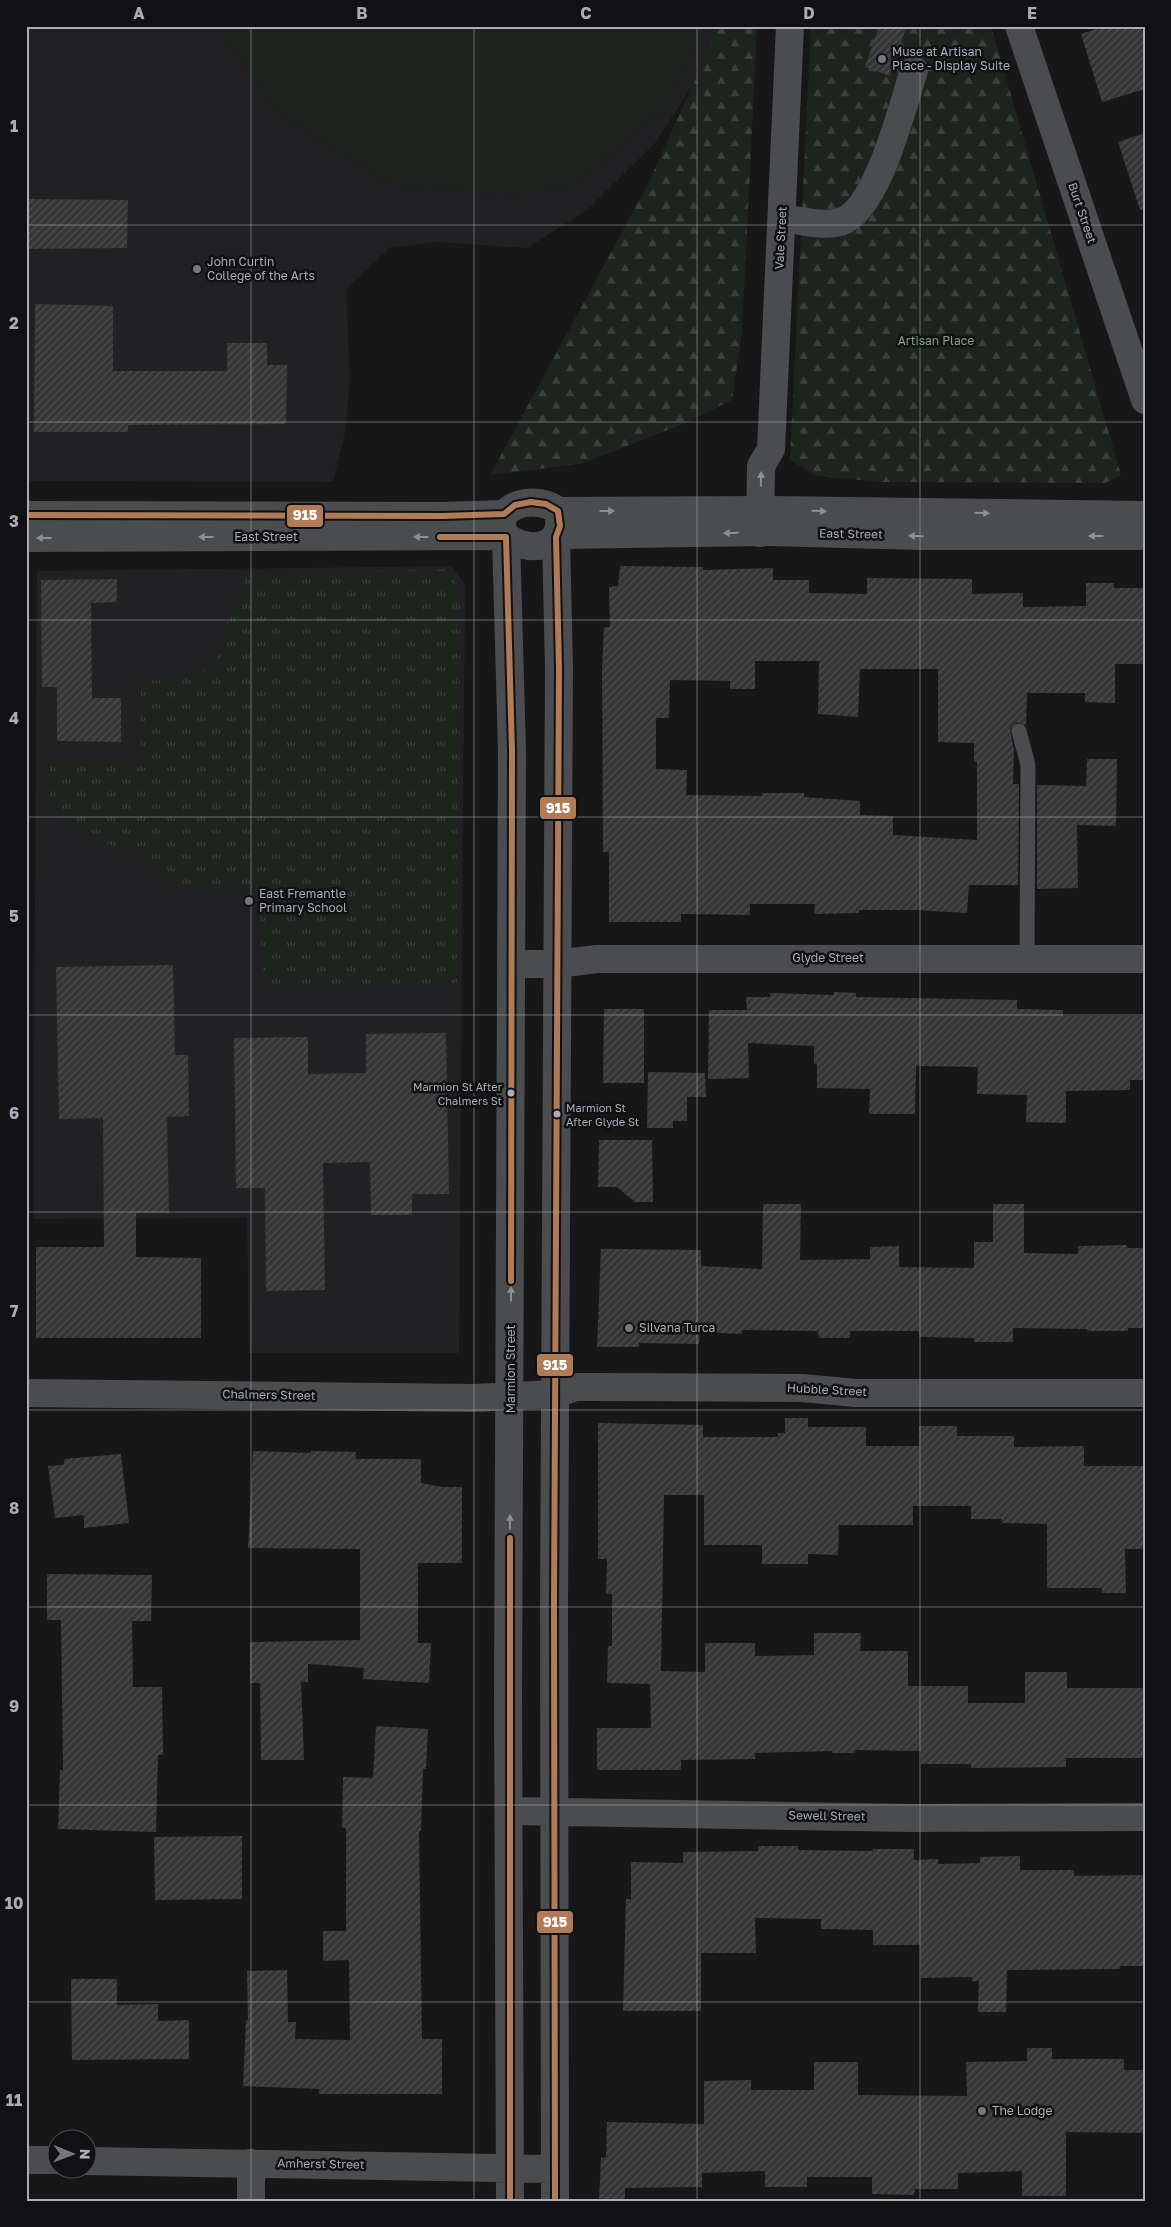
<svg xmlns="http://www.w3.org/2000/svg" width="1171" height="2227" font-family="'Golos Text',sans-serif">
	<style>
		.built { fill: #212123 }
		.grass { fill: url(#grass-tufts) }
		.forest { fill: url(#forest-firs) }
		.park { fill: #1d241e }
		.building { fill: url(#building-hatch); fill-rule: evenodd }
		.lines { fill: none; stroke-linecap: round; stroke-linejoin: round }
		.path { stroke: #4d4e52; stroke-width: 3; stroke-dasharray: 2.5 4; stroke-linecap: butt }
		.service { stroke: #4b4c50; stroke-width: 15 }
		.minor { stroke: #4b4c50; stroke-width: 28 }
		.tertiary { stroke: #4b4c50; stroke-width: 28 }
		.bus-1-casing { stroke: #111113; stroke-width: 10 }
		.bus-1 { stroke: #b07c57; stroke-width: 6 }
		.oneway { fill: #8c9099 }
		.grid { fill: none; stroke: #a8adb8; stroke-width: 1; stroke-opacity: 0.55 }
		.poi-dot { fill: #757880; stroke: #111113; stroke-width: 2 }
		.bus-dot { fill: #a8adb8; stroke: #111113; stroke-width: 2 }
		.labels { text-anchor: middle; stroke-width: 5; stroke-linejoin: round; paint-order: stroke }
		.bus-label { font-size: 11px; fill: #a8adb8; stroke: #111113; text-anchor: end }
		.poi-label { font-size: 12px; fill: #a8adb8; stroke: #111113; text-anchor: start }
		.street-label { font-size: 12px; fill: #a8adb8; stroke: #111113 }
		.park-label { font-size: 12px; fill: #7fa381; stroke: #111113 }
		.line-badge { stroke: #111113; stroke-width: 2 }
		.badge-label { font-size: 14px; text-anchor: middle; font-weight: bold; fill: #fff }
		.neatline { fill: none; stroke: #a8adb8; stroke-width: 2 }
		.grid-label { font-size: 16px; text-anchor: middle; font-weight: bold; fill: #a8adb8 }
	</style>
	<defs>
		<pattern id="grass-tufts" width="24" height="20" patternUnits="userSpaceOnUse" patternTransform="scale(1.25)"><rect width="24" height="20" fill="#1d241e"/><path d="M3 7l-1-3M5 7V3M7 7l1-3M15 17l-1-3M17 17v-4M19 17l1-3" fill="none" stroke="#3b413d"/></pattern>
		<pattern id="forest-firs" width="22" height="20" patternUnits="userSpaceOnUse" patternTransform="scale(1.25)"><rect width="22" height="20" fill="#1d241e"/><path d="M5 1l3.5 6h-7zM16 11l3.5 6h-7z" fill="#3b413d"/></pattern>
		<pattern id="building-hatch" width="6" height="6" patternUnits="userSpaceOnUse" patternTransform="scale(1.25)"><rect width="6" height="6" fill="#353536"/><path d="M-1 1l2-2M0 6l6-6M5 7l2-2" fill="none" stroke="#4f5051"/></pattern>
	</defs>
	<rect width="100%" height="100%" fill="#171717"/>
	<path class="built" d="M 26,26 L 720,26 L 718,47 L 655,143 L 587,210 L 527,248 L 436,242 L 389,248 L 346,290 L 350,380 L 345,433 L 333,482 L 26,481 Z
		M 451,566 L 465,584 L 459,1353 L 249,1353 L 247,1218 L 33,1219 L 37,571 Z"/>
	<path class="grass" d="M 446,569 L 460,587 L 458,983 L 264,986 L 258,890 L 178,887 L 139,856 L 85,835 L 50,809 L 49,761 L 141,762 L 141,680 L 177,681 L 214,666 L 247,574 Z"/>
	<path class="forest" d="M 713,26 L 757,26 L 742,332 L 732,400 L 686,423 L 580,464 L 490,475 L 646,188 L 711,45 Z
		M 811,26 L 991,26 L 1121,475 L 1105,483 L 882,482 L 816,476 L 790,460 Z"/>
	<path class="park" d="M 217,26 L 707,26 L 664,108 L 579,183 L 498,196 L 390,183 L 278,113 Z"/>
	<path class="building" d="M 879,26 L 907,26 L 890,76 L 865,67 Z
		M 1106,26 L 1131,26 L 1145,31 L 1145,89 L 1102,102 L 1081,34 Z
		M 1145,133 L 1145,209 L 1140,210 L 1118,142 Z
		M 28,199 L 128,200 L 127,248 L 28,249 Z
		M 35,304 L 113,306 L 113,371 L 227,371 L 227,343 L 267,343 L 267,365 L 287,365 L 286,424 L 128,425 L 128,432 L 34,432 Z
		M 620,566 L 703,567 L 703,570 L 773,568 L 773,580 L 809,580 L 809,593 L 867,594 L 867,578 L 972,579 L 972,594 L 1023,593 L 1023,607 L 1086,606 L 1086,583 L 1114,583 L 1114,588 L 1145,588 L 1145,664 L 1115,664 L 1115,703 L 1085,702 L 1085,693 L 1027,693 L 1026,725 L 1017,722 L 1010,729 L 1014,750 L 1013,784 L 1019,784 L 1018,885 L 969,885 L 967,913 L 916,910 L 859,910 L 859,913 L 814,914 L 815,904 L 750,904 L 750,915 L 681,914 L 681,922 L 609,922 L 609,852 L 603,852 L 602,670 L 604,627 L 610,627 L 609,587 L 618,586 ZM 755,661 L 819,661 L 818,714 L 858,717 L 860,669 L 938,669 L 938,742 L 974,743 L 974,762 L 977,762 L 977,840 L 893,835 L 893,816 L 860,815 L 860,801 L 804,797 L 804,793 L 762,793 L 762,796 L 686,795 L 687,770 L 656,769 L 656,718 L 669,718 L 670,680 L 730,681 L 730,689 L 755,689 Z
		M 117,579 L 117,602 L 91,603 L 92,698 L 121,698 L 121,742 L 57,741 L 57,687 L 42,687 L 41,580 Z
		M 1087,759 L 1117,759 L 1116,826 L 1077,825 L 1078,888 L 1037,889 L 1037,785 L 1086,786 Z
		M 173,965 L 175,1055 L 188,1055 L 189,1116 L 167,1117 L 169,1213 L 136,1213 L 136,1257 L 201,1258 L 201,1338 L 36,1338 L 36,1247 L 104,1247 L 103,1118 L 59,1119 L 56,967 Z
		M 834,992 L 856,993 L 856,997 L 1017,1000 L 1017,1009 L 1063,1010 L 1063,1016 L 1145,1016 L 1145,1080 L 1130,1080 L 1130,1090 L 1066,1091 L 1066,1123 L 1026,1122 L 1027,1095 L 977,1094 L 978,1067 L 916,1066 L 915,1114 L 869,1114 L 870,1089 L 817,1088 L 817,1064 L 814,1064 L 814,1046 L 748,1043 L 749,1078 L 708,1079 L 709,1010 L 747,1010 L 746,997 L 770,997 L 770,993 L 834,995 Z
		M 604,1009 L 644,1009 L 644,1083 L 603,1083 Z
		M 446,1033 L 449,1194 L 412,1194 L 412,1215 L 371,1215 L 370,1162 L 323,1163 L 325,1290 L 266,1291 L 265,1188 L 236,1188 L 234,1038 L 308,1037 L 308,1074 L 366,1073 L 366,1034 Z
		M 648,1072 L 705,1073 L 706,1097 L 687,1097 L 687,1121 L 673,1121 L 673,1128 L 647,1128 Z
		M 599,1140 L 652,1140 L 653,1202 L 635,1202 L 617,1187 L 598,1187 Z
		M 763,1204 L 801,1204 L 800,1260 L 870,1259 L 870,1247 L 899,1246 L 899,1267 L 974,1268 L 974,1242 L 993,1242 L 993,1204 L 1024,1204 L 1024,1253 L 1078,1254 L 1078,1246 L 1127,1245 L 1127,1248 L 1145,1248 L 1145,1328 L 1128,1328 L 1128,1331 L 1087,1331 L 1087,1329 L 1013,1328 L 1013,1342 L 974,1342 L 974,1338 L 919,1337 L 919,1331 L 850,1331 L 850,1338 L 819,1338 L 818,1331 L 742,1330 L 742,1334 L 700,1332 L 699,1344 L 639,1343 L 639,1347 L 597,1347 L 601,1249 L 701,1250 L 701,1266 L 762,1269 Z
		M 785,1418 L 808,1418 L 808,1427 L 866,1427 L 866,1446 L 919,1446 L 919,1426 L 957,1426 L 957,1436 L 1014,1436 L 1014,1447 L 1084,1446 L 1084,1466 L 1145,1466 L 1145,1549 L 1125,1549 L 1126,1593 L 1102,1593 L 1102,1588 L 1047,1588 L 1047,1524 L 1002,1523 L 1001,1519 L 971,1519 L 971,1506 L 913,1506 L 913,1525 L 839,1525 L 838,1555 L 808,1554 L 808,1564 L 762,1564 L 762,1545 L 704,1545 L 704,1495 L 664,1495 L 661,1671 L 705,1672 L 705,1643 L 755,1643 L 755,1656 L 814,1655 L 814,1633 L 861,1633 L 860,1651 L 908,1651 L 908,1686 L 968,1686 L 968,1703 L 1025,1703 L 1025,1672 L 1067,1672 L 1067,1688 L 1145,1688 L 1145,1758 L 1066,1758 L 1066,1767 L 971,1768 L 971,1764 L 921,1764 L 921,1751 L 855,1750 L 855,1753 L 832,1753 L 832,1751 L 755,1753 L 755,1759 L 681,1760 L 681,1770 L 597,1770 L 597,1728 L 651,1728 L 650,1684 L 607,1683 L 608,1646 L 612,1646 L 612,1594 L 606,1594 L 607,1559 L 598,1559 L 598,1423 L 703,1425 L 703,1437 L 778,1437 L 778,1433 L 785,1433 Z
		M 253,1451 L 311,1453 L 311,1451 L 356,1452 L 356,1459 L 421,1459 L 421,1483 L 442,1487 L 462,1487 L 462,1563 L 418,1563 L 418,1643 L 431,1643 L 429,1683 L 363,1679 L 364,1668 L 308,1664 L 308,1682 L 301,1682 L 304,1760 L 261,1760 L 260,1683 L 250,1683 L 250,1642 L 360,1640 L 360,1549 L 248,1548 Z
		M 121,1454 L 129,1523 L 84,1528 L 84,1515 L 55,1518 L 48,1466 L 63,1465 L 65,1459 Z
		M 47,1574 L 152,1575 L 151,1621 L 132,1621 L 133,1687 L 162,1687 L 163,1755 L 158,1755 L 156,1832 L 58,1829 L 60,1770 L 63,1770 L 61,1620 L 47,1620 Z
		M 376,1726 L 428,1729 L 426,1769 L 423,1769 L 421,1831 L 419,1831 L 422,2039 L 442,2039 L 442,2094 L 319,2094 L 319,2089 L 243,2086 L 246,2020 L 248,2020 L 247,1971 L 287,1970 L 288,2022 L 296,2022 L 295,2039 L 350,2040 L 349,1960 L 323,1961 L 323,1931 L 346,1931 L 346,1828 L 342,1828 L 343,1777 L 373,1778 Z
		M 242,1836 L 242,1899 L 155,1900 L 154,1837 Z
		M 758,1846 L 798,1846 L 798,1850 L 873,1851 L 873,1849 L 914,1849 L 914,1860 L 938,1859 L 938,1864 L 980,1863 L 980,1857 L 1020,1856 L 1020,1870 L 1074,1870 L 1074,1876 L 1145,1875 L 1145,1966 L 1120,1966 L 1120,1969 L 1007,1970 L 1006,2012 L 978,2012 L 979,1981 L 972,1981 L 972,1977 L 921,1978 L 920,1945 L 873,1945 L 873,1930 L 821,1929 L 821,1919 L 755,1918 L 756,1953 L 701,1953 L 701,2011 L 623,2011 L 626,1899 L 631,1899 L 631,1862 L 683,1863 L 683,1852 L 758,1851 Z
		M 71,1979 L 117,1979 L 117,2005 L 158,2004 L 158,2021 L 189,2020 L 189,2059 L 72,2060 Z
		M 1027,2048 L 1052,2048 L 1052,2059 L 1124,2059 L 1124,2070 L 1145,2070 L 1145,2133 L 1066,2132 L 1066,2196 L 1022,2196 L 1022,2171 L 958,2173 L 958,2189 L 915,2189 L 914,2195 L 872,2194 L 872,2177 L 807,2177 L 807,2187 L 765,2187 L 765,2171 L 702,2173 L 702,2187 L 625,2188 L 625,2201 L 599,2201 L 601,2158 L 606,2157 L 607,2122 L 704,2124 L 704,2081 L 751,2080 L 751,2090 L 814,2090 L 814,2062 L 858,2062 L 858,2095 L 967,2096 L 966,2062 L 1027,2061 Z"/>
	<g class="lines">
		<path class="path" d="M 26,567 L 26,580"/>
		<path class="service" d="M 1019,731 L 1028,765 L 1027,959"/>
		<path class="minor" d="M 1019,26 L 1145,400
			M 782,218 C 800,220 822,227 840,222 C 877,212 903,105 914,70
			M 760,533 L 761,466 L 771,449 L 790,26
			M 506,537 L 512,751 L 508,1693 L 510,2201
			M 512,964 L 557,964 L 597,959 L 1145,959
			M 26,1393 L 474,1398 L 556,1394 L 575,1387 L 595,1387 L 802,1388 L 856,1393 L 1145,1393
			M 509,1811 L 912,1818 L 1145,1817
			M 26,2160 L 58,2160
			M 88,2161 L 555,2169
			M 251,2201 L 251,2163
			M 555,2201 L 554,1605 L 559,668 L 556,537"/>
		<path class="tertiary" d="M 558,511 L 771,510 L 1145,515
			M 26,515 L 442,516 L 504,514
			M 558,535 L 769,532 L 920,536 L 1145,536
			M 26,538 L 505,536 C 530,555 567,548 558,511 C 539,494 489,503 505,536"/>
		<g class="bus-1-casing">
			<path id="bus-1" d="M 26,515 L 442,516 L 504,514 L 515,505 L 531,502 L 546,504 L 558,511 L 560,526 L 556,537 L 559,668 L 554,1605 L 555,2201
				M 440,537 L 506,537 L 512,751 L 511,1281
				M 510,1538 L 510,2201"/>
		</g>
		<use href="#bus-1" class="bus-1"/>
	</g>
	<defs><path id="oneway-solid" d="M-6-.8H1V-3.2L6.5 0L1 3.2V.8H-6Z" transform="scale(1.25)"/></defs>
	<g class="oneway">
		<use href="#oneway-solid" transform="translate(761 479) rotate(-89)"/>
		<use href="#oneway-solid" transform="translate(607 511)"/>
		<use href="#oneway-solid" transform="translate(819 511) rotate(1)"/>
		<use href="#oneway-solid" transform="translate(982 513) rotate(1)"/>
		<use href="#oneway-solid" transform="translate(731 533) rotate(179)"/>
		<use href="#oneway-solid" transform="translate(916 536) rotate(-179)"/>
		<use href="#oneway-solid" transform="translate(1096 536) rotate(-180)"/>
		<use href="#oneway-solid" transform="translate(206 537) rotate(180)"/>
		<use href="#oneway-solid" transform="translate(421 537) rotate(180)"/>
		<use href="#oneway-solid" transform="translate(44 538) rotate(180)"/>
		<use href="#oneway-solid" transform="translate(511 1294) rotate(-90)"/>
		<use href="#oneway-solid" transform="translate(510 1522) rotate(-89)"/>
	</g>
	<path class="grid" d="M 251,26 L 251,2201M 474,26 L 474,2201M 697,26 L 697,2201M 920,26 L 920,2201M 26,225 L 1145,225M 26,422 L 1145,422M 26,620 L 1145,620M 26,817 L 1145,817M 26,1015 L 1145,1015M 26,1212 L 1145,1212M 26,1410 L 1145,1410M 26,1607 L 1145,1607M 26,1805 L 1145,1805M 26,2002 L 1145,2002"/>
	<g class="poi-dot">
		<circle cx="882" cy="59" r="5"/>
		<circle cx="197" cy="269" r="5"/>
		<circle cx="249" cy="901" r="5"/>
		<circle cx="629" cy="1328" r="5"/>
		<circle cx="982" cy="2111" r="5"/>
	</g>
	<g class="bus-dot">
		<circle cx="511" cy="1093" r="4.5"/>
		<circle cx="557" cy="1114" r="4.5"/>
	</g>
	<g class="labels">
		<g class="bus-label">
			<text x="502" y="1091">Marmion St After<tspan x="502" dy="14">Chalmers St</tspan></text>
			<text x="566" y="1112" text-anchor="start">Marmion St<tspan x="566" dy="14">After Glyde St</tspan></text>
		</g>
		<g class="poi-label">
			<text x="892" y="56">Muse at Artisan<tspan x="892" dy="14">Place - Display Suite</tspan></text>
			<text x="207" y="266">John Curtin<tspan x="207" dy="14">College of the Arts</tspan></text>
			<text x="259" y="898">East Fremantle<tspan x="259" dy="14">Primary School</tspan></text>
			<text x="639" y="1332">Silvana Turca</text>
			<text x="992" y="2115">The Lodge</text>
		</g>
		<g class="street-label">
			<text transform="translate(1082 213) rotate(71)" y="4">Burt Street</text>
			<text transform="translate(781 238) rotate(-87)" y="4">Vale Street</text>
			<text transform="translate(851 534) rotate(1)" y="4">East Street</text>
			<text x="266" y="541">East Street</text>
			<text x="828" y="962">Glyde Street</text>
			<text transform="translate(511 1369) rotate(-90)" y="4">Marmion Street</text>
			<text transform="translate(827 1390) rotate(3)" y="4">Hubble Street</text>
			<text transform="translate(269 1395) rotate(1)" y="4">Chalmers Street</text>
			<text transform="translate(827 1816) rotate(1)" y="4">Sewell Street</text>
			<text transform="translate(321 2164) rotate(1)" y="4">Amherst Street</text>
		</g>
		<g class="park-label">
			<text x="936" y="345">Artisan Place</text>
		</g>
	</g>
	<g class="line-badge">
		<rect x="286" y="504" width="38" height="24" rx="5" fill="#b07c57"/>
		<rect x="539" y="796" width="38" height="24" rx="5" fill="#b07c57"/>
		<rect x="536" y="1353" width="38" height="24" rx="5" fill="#b07c57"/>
		<rect x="536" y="1910" width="38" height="24" rx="5" fill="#b07c57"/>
	</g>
	<g class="badge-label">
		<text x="305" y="520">915</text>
		<text x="558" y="813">915</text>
		<text x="555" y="1370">915</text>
		<text x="555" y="1927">915</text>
	</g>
	<rect width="1171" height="2227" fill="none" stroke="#111113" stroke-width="55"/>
	<g transform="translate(72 2154) rotate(91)"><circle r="24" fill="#111113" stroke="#4d4f55"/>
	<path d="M0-4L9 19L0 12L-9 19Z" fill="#757880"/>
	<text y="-8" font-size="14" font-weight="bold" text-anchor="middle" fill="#a8adb8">N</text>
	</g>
	<rect x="28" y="28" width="1116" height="2172" class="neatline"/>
	<g class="grid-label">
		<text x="139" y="19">A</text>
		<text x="362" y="19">B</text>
		<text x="586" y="19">C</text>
		<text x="809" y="19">D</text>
		<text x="1032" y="19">E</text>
		<text x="14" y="132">1</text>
		<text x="14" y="329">2</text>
		<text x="14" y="527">3</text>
		<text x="14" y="724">4</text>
		<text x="14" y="922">5</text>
		<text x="14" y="1119">6</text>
		<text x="14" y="1317">7</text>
		<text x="14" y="1514">8</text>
		<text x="14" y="1712">9</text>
		<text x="14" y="1909">10</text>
		<text x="14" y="2106">11</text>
	</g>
</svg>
